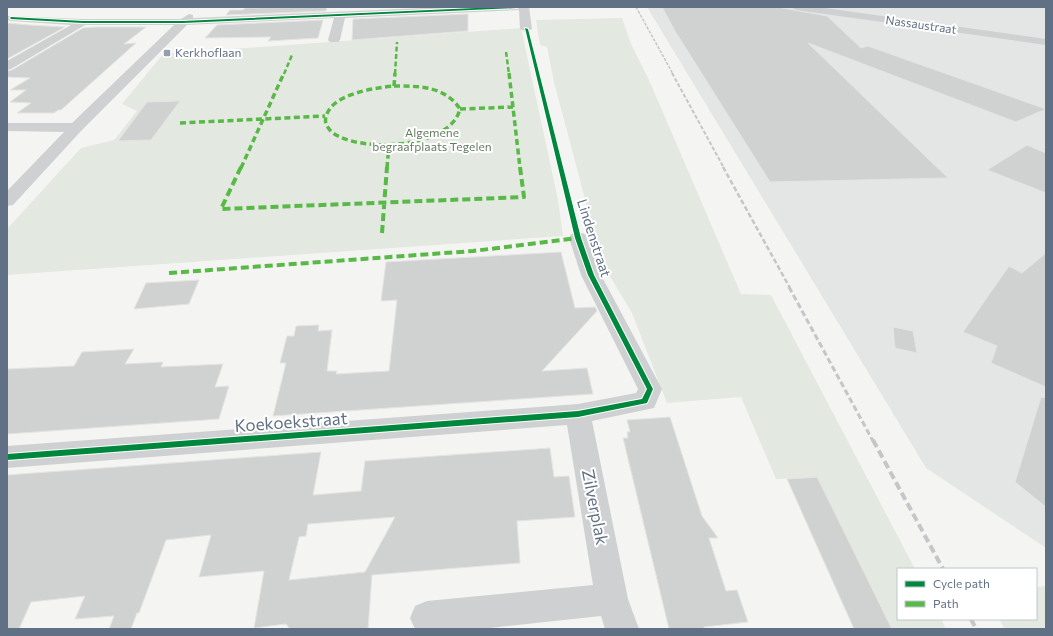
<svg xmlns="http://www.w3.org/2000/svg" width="1053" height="636" font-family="Commissioner,sans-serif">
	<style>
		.built { fill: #e4e6e5 }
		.green { fill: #e3e8e0 }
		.building { fill: #d0d2d2; stroke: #e4e4e2; fill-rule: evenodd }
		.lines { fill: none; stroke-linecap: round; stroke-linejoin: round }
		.minor { fill: #cfd0d1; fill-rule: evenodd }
		.rail-far4 { stroke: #c5c6c7; stroke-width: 1.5; stroke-dasharray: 3 1.5; stroke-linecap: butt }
		.rail-far3 { stroke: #c5c6c7; stroke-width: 2; stroke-dasharray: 4 2; stroke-linecap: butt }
		.rail-far2 { stroke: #c5c6c7; stroke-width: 2.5; stroke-dasharray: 5 2.5; stroke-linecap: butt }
		.rail-far1 { stroke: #c5c6c7; stroke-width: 3; stroke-dasharray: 6 3; stroke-linecap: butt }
		.rail { stroke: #c5c6c7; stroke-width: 4; stroke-dasharray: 8 4; stroke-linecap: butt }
		.quiet-far2 { stroke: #58b947; stroke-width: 2.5; stroke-dasharray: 5 2.5; stroke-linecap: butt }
		.quiet-far1 { stroke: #58b947; stroke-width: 3.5; stroke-dasharray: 6 3.5; stroke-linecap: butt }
		.quiet { stroke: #58b947; stroke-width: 4; stroke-dasharray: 8 4; stroke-linecap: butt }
		.cycleway-casing { stroke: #fff; stroke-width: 2 }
		.cycleway { fill: #00873e; fill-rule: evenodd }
		.poi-dot { fill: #949fab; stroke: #fff; stroke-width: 1.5 }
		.labels { text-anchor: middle; stroke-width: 4; stroke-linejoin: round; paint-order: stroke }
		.far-street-label { font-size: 12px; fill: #617185; stroke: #fff }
		.far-poi-label { font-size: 12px; fill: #617185; stroke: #fff; text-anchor: start }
		.far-park-label { font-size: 12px; fill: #637c61; stroke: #fff }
		.street-label { font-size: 14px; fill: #617185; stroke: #fff }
		.near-street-label { font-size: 17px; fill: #617185; stroke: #fff }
	</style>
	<rect width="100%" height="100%" fill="#f4f5f2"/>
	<path class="built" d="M 647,7 L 1046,7 L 1046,548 L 926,468 Z"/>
	<path class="green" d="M 622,18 L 631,44 L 649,80 L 741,294 L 771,295 L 915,569 L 898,569 L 898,619 L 941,619 L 946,629 L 892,629 L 817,477 L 776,479 L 741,397 L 667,403 L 632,313 L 602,263 L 554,82 L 547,47 L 540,45 L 536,20 Z
		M 521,28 L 558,200 L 563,236 L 7,275 L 7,229 L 81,148 L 114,140 L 137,111 L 122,104 L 163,54 Z
		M 1046,586 L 1046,629 L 1005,629 L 999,619 L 1036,619 L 1036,587 Z"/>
	<path class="building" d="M 327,7 L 326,11 L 226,15 L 230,10 L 243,10 L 245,8 Z
		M 662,7 L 777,7 L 827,16 L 861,48 L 868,46 L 1046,109 L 1016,122 L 808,43 L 948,178 L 770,182 L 675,31 Z
		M 468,14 L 468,31 L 352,40 L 353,19 Z
		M 323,20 L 318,38 L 268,41 L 271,37 L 205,38 L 217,25 Z
		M 7,23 L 29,25 L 65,27 L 7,59 Z
		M 95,27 L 146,27 L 124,44 L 136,43 L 61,110 L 58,110 L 54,113 L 17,113 L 31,103 L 10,102 L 26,90 L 10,90 L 30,78 L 7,77 L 7,71 L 12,70 L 83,28 Z
		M 180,101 L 151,140 L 118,141 L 147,102 Z
		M 1027,145 L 1046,153 L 1046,193 L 987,170 Z
		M 561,252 L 575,308 L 595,307 L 597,311 L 542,371 L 587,368 L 593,394 L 273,416 L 286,363 L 280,363 L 287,336 L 294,336 L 296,326 L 319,325 L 318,331 L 332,330 L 327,371 L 337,371 L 336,374 L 389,371 L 397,300 L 381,301 L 386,262 Z
		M 1046,253 L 1046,387 L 991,363 L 997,346 L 963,332 L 1009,266 L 1022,273 Z
		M 199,280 L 189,304 L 134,309 L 146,283 Z
		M 893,327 L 913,331 L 917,353 L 895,348 Z
		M 134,349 L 125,364 L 163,362 L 161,367 L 223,364 L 215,387 L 229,386 L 219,419 L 7,434 L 7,369 L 74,366 L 82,352 Z
		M 1041,397 L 1046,398 L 1046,507 L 1015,482 Z
		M 670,417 L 702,516 L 718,538 L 709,538 L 726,591 L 737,590 L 748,622 L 704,627 L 704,629 L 669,629 L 623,438 L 628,438 L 627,432 L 630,432 L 627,420 Z
		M 550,448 L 554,477 L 569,476 L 575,517 L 517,521 L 520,563 L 372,575 L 368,629 L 290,629 L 286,624 L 254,628 L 264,571 L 199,577 L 211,535 L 166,540 L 139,613 L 137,613 L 131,629 L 109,629 L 114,616 L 75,619 L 85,596 L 31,602 L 19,629 L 7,629 L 7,475 L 321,452 L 313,495 L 361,491 L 365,461 ZM 395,517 L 365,572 L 289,580 L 299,537 L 306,536 L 308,524 Z
		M 817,477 L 824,491 L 892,629 L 854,629 L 787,479 Z"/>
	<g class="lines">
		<path class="minor" d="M 447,7 L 529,7 L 532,29 L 526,32 L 520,29 L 519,10 L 345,18 L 340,40 L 338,42 L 330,42 L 328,40 L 334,18 L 187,25 L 81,131 L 13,205 L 7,206 L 7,191 L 64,132 L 7,131 L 7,123 L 72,123 L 174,25 L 85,25 L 11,69 L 7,70 L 7,61 L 71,25 L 11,21 L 7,20 L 7,16 L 83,19 L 181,19 L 189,14 L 193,15 L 193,18 Z
			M 791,7 L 818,7 L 1046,39 L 1046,45 L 796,10 Z
			M 578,232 L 585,234 L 587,238 L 601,275 L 662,389 L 654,408 L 592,421 L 628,599 L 639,629 L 605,629 L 601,616 L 481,629 L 415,629 L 410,618 L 415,606 L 427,601 L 593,585 L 567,425 L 7,468 L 7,446 L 578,404 L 636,393 L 638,389 L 581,275 L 569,238 L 571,234 Z"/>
		<path class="rail-far4" d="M 636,7 L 673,74"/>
		<path class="rail-far3" d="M 672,73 L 724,168"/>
		<path class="rail-far2" d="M 723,167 L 790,288"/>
		<path class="rail-far1" d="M 789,287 L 873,441"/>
		<path class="rail" d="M 873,440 L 943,569
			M 971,619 L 976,629"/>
		<path class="quiet-far2" d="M 506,52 L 509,74
			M 284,74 L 292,55
			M 395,74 L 397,42"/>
		<path class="quiet-far1" d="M 509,73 L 520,168
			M 394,86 C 419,86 445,86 460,109 C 450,149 361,153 333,133 C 328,129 324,123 326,117 C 331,94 374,88 394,86 Z
			M 394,86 L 395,73
			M 460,109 L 513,107
			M 180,123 L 325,116
			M 241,168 L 284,73
			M 387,168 L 389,145"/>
		<path class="quiet" d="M 241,167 L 221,209 L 524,197 L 520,167
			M 382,233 L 387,167
			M 169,273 L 473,251 L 578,238"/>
		<g class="cycleway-casing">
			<path id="cycleway" d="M 498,7 L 518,7 L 517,8 L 183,23 L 83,23 L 11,19 L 10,18 L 11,17 L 83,21 L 183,21 Z
				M 525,28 L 528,29 L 581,238 L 594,275 L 653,389 L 647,403 L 578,417 L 7,460 L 7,454 L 578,411 L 642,399 L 647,389 L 588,275 L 575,238 Z"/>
		</g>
		<use href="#cycleway" class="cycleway"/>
	</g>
	<rect class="poi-dot" x="163" y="49" width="8" height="8" rx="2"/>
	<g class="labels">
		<g class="far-street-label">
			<text transform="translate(921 25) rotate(8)" y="4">Nassaustraat</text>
		</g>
		<g class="far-poi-label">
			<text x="175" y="57">Kerkhoflaan</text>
		</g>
		<g class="far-park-label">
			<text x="432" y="137">Algemene<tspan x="432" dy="14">begraafplaats Tegelen</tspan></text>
		</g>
		<g class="street-label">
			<text transform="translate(594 238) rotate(72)" y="5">Lindenstraat</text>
		</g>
		<g class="near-street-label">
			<text transform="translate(291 422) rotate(-4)" y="6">Koekoekstraat</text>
			<text transform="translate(595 507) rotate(79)" y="6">Zilverplak</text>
		</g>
	</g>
	<rect width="1053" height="636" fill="none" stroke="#617185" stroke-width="16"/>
	<rect x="897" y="568" width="140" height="52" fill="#ffffff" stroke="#c0c6ce"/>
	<rect x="905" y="581" width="20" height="6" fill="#00873e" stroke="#c0c6ce"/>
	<text x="933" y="588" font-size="12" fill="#617185">Cycle path</text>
	<rect x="905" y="601" width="20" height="6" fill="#58b947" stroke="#c0c6ce"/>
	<text x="933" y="608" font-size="12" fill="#617185">Path</text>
</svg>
